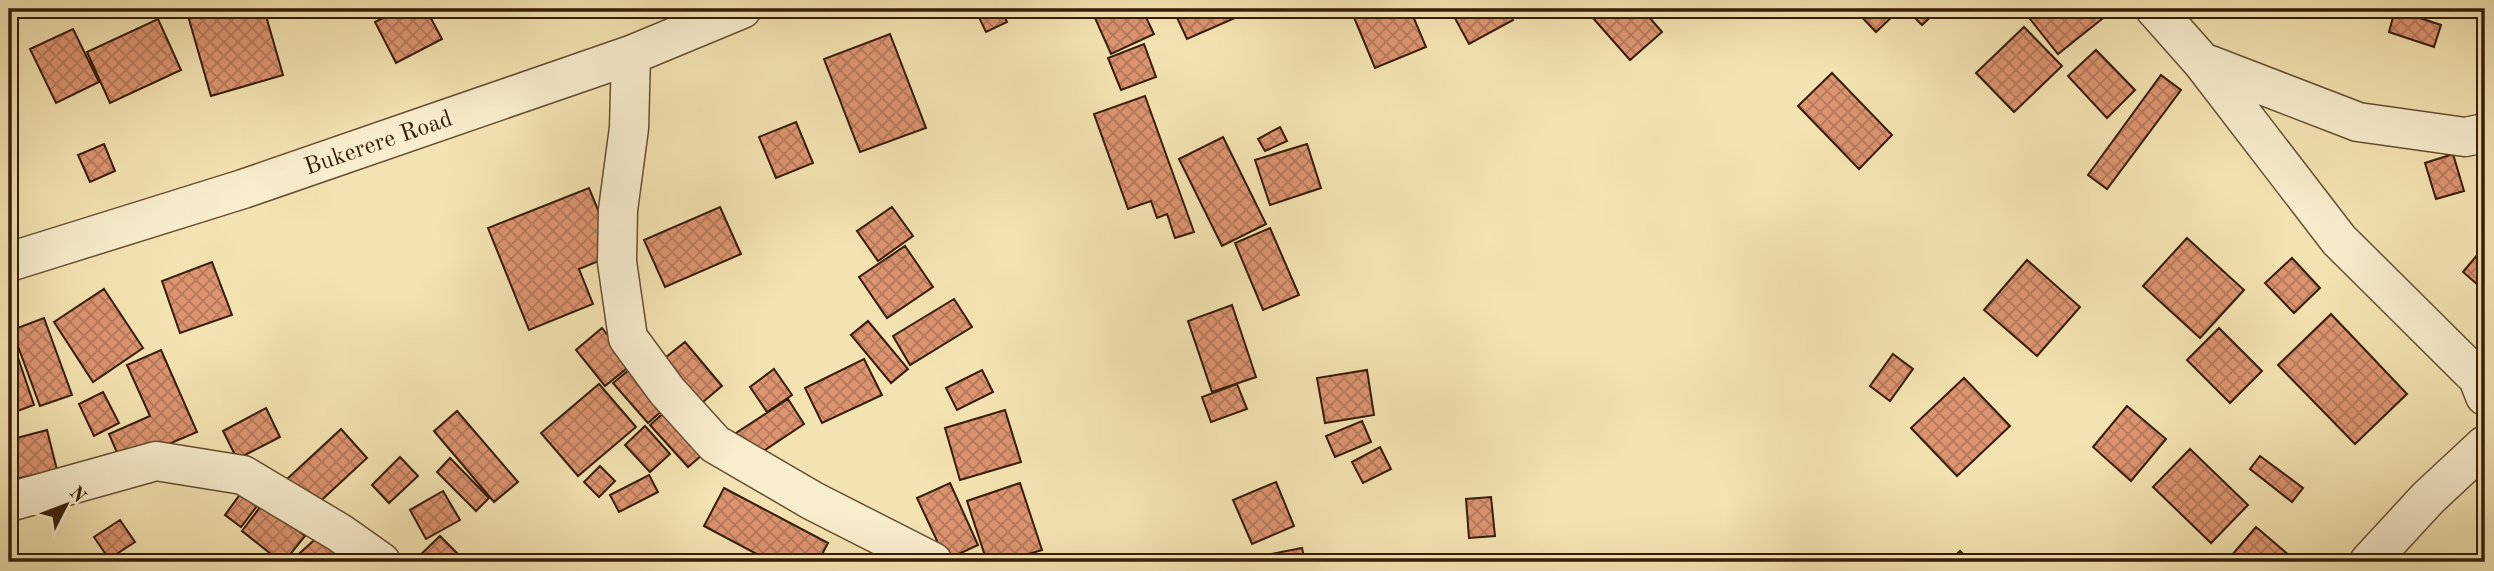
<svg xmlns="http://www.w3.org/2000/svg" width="2494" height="571" font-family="'Old Standard TT',serif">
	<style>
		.building { fill: url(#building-cross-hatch); stroke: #351c08; stroke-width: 2 }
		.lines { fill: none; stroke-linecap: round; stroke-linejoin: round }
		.minor-casing { stroke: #654e32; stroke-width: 41 }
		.minor { stroke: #f8edcd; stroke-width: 38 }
		.labels { text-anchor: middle; stroke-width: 7; stroke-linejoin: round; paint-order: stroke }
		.street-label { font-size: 24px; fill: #351c08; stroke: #f8edcd }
	</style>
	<defs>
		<pattern id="building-cross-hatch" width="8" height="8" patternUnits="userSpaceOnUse" patternTransform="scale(1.75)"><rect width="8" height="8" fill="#dd9471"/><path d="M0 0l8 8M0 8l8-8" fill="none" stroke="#b4785b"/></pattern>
	</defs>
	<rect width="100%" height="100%" fill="#f4e3b2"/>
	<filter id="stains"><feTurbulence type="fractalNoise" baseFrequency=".00286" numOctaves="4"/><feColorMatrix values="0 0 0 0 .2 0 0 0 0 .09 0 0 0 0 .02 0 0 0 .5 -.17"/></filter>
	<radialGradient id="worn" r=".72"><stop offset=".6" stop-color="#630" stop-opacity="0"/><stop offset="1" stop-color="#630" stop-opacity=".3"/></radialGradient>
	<path class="building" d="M 186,9 L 264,9 L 283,75 L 211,96 Z
		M 400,9 L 426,9 L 442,39 L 396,63 L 375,22 Z
		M 975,9 L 1001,9 L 1007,22 L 986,32 Z
		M 1091,9 L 1142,9 L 1154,34 L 1111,54 Z
		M 1173,9 L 1231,9 L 1235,18 L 1187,39 Z
		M 1369,9 L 1410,9 L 1426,47 L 1375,68 L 1353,15 Z
		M 1450,9 L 1507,9 L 1513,20 L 1469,44 Z
		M 1585,9 L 1642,9 L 1662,32 L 1630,60 Z
		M 1854,9 L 1898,9 L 1899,10 L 1876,32 Z
		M 1906,9 L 1939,9 L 1922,25 Z
		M 2033,9 L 2110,9 L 2112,11 L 2058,54 L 2026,14 Z
		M 2395,10 L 2441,25 L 2434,47 L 2389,32 Z
		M 158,19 L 181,70 L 110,103 L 87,52 Z
		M 2024,27 L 2062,66 L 2014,112 L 1976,73 Z
		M 73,29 L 99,82 L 56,103 L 30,49 Z
		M 890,34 L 926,128 L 860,152 L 824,59 Z
		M 1144,44 L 1156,77 L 1121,90 L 1108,58 Z
		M 2096,50 L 2135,90 L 2107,118 L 2068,76 Z
		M 1832,73 L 1892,135 L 1859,169 L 1798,106 Z
		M 2161,75 L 2181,90 L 2107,189 L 2088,175 Z
		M 1145,96 L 1194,232 L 1175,238 L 1167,214 L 1157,218 L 1151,201 L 1128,209 L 1094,114 Z
		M 796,122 L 813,163 L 776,178 L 759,137 Z
		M 1280,127 L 1287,141 L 1265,151 L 1258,139 Z
		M 1223,137 L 1266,224 L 1222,246 L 1179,159 Z
		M 104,144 L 115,171 L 90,182 L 78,155 Z
		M 1307,144 L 1321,188 L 1270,205 L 1255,160 Z
		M 2453,154 L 2464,191 L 2436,199 L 2425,163 Z
		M 589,188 L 616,254 L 579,269 L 593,304 L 529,330 L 488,228 Z
		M 720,207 L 741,254 L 665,287 L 644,240 Z
		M 892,207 L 913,236 L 878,261 L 857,231 Z
		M 1270,228 L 1299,295 L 1263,310 L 1235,243 Z
		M 2187,238 L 2244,290 L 2200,338 L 2143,286 Z
		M 905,246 L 933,287 L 887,318 L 859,277 Z
		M 2478,254 L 2485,261 L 2485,291 L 2463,272 Z
		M 2292,258 L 2320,288 L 2294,313 L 2265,283 Z
		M 2027,260 L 2080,307 L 2037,356 L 1984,310 Z
		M 212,262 L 232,315 L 180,333 L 162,281 Z
		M 104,289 L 143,348 L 93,382 L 54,322 Z
		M 954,299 L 972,327 L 910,365 L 893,336 Z
		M 1232,305 L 1256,377 L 1212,392 L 1188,321 Z
		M 2331,314 L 2407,394 L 2355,444 L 2278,365 Z
		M 44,318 L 72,395 L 40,406 L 12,330 Z
		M 868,321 L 908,369 L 891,383 L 851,335 Z
		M 602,328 L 631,365 L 605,386 L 576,350 Z
		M 2219,328 L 2262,371 L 2230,403 L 2187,360 Z
		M 9,331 L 34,405 L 9,414 Z
		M 685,342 L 722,386 L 697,407 L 660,362 Z
		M 161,350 L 197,432 L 122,464 L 109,434 L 150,416 L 127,365 Z
		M 1893,354 L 1913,369 L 1890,401 L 1870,386 Z
		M 864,359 L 882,395 L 822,423 L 805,388 Z
		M 774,369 L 792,395 L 767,412 L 750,387 Z
		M 629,370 L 664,409 L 648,423 L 613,383 Z
		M 982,370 L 993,392 L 957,410 L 946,388 Z
		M 1367,370 L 1374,415 L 1325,423 L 1317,378 Z
		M 1964,378 L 2010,426 L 1957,476 L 1911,428 Z
		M 599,384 L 636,427 L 578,476 L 541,433 Z
		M 1237,384 L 1247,409 L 1211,422 L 1202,397 Z
		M 103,392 L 119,423 L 94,436 L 79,404 Z
		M 788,399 L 804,424 L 753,458 L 736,433 Z
		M 2127,406 L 2166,439 L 2131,481 L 2093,447 Z
		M 670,407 L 708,450 L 688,467 L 650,425 Z
		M 266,408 L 280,437 L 237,459 L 223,431 Z
		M 1005,410 L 1021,462 L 960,480 L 945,428 Z
		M 457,411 L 518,482 L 494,502 L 434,431 Z
		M 1362,421 L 1371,442 L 1335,457 L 1326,436 Z
		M 645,426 L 670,454 L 650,472 L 625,445 Z
		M 341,429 L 367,458 L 314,507 L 287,479 Z
		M 47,430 L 57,470 L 10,480 L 9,440 Z
		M 1380,447 L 1391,469 L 1363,483 L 1352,462 Z
		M 2190,449 L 2248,505 L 2211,543 L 2153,487 Z
		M 2260,456 L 2303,488 L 2292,502 L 2250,469 Z
		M 400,457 L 418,476 L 389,503 L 372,485 Z
		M 450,458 L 489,498 L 476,511 L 437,472 Z
		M 600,466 L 615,481 L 599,497 L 584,482 Z
		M 649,475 L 658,492 L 619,512 L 610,495 Z
		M 1276,482 L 1294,526 L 1252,544 L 1233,500 Z
		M 950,483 L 978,545 L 946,560 L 917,498 Z
		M 1020,483 L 1042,550 L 1002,562 L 987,562 L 967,501 Z
		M 724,488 L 828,543 L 818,562 L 766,562 L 768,560 L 704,526 Z
		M 443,491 L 460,520 L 426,539 L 410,510 Z
		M 241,493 L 257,506 L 241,527 L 225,515 Z
		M 1491,497 L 1495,536 L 1469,538 L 1466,499 Z
		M 263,503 L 305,536 L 284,562 L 281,562 L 242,531 Z
		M 120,520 L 135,542 L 109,559 L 94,537 Z
		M 2256,527 L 2297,562 L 2226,562 Z
		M 321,534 L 346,562 L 294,562 L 292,560 Z
		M 440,536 L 466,562 L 413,562 Z
		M 1302,548 L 1305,562 L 1273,562 L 1271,554 Z
		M 1960,551 L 1971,562 L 1949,562 Z"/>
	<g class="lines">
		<g class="minor-casing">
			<path id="minor" d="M 2155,9 L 2202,62 L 2339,240 L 2478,378 L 2485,396
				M 631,55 L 629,128 L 618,210 L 617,262 L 628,338 L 667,391 L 715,444 L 813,501 L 933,562
				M 2202,62 L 2358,122 L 2465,137 L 2485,133
				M 9,262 L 243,189 L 631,55 L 742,9
				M 9,502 L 156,461 L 243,475 L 340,533 L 381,562
				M 2369,562 L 2428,498 L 2485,445"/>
		</g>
		<use href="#minor" class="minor"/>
	</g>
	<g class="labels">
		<g class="street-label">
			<text transform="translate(378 142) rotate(-19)" y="8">Bukerere Road</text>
		</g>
	</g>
	<rect width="2494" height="571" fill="none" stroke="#f4e3b2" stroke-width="35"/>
	<rect x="10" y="10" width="2473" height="550" fill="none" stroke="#351c08" stroke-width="3.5"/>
	<rect x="18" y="18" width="2459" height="536" fill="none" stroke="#351c08" stroke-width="2"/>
	<g transform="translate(66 505) rotate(48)" stroke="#f8edcd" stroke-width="5" paint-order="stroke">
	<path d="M0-5L12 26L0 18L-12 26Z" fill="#351c08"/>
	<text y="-10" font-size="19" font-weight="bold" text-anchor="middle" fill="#351c08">N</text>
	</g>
	<rect width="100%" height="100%" filter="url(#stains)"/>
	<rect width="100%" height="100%" fill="url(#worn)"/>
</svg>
